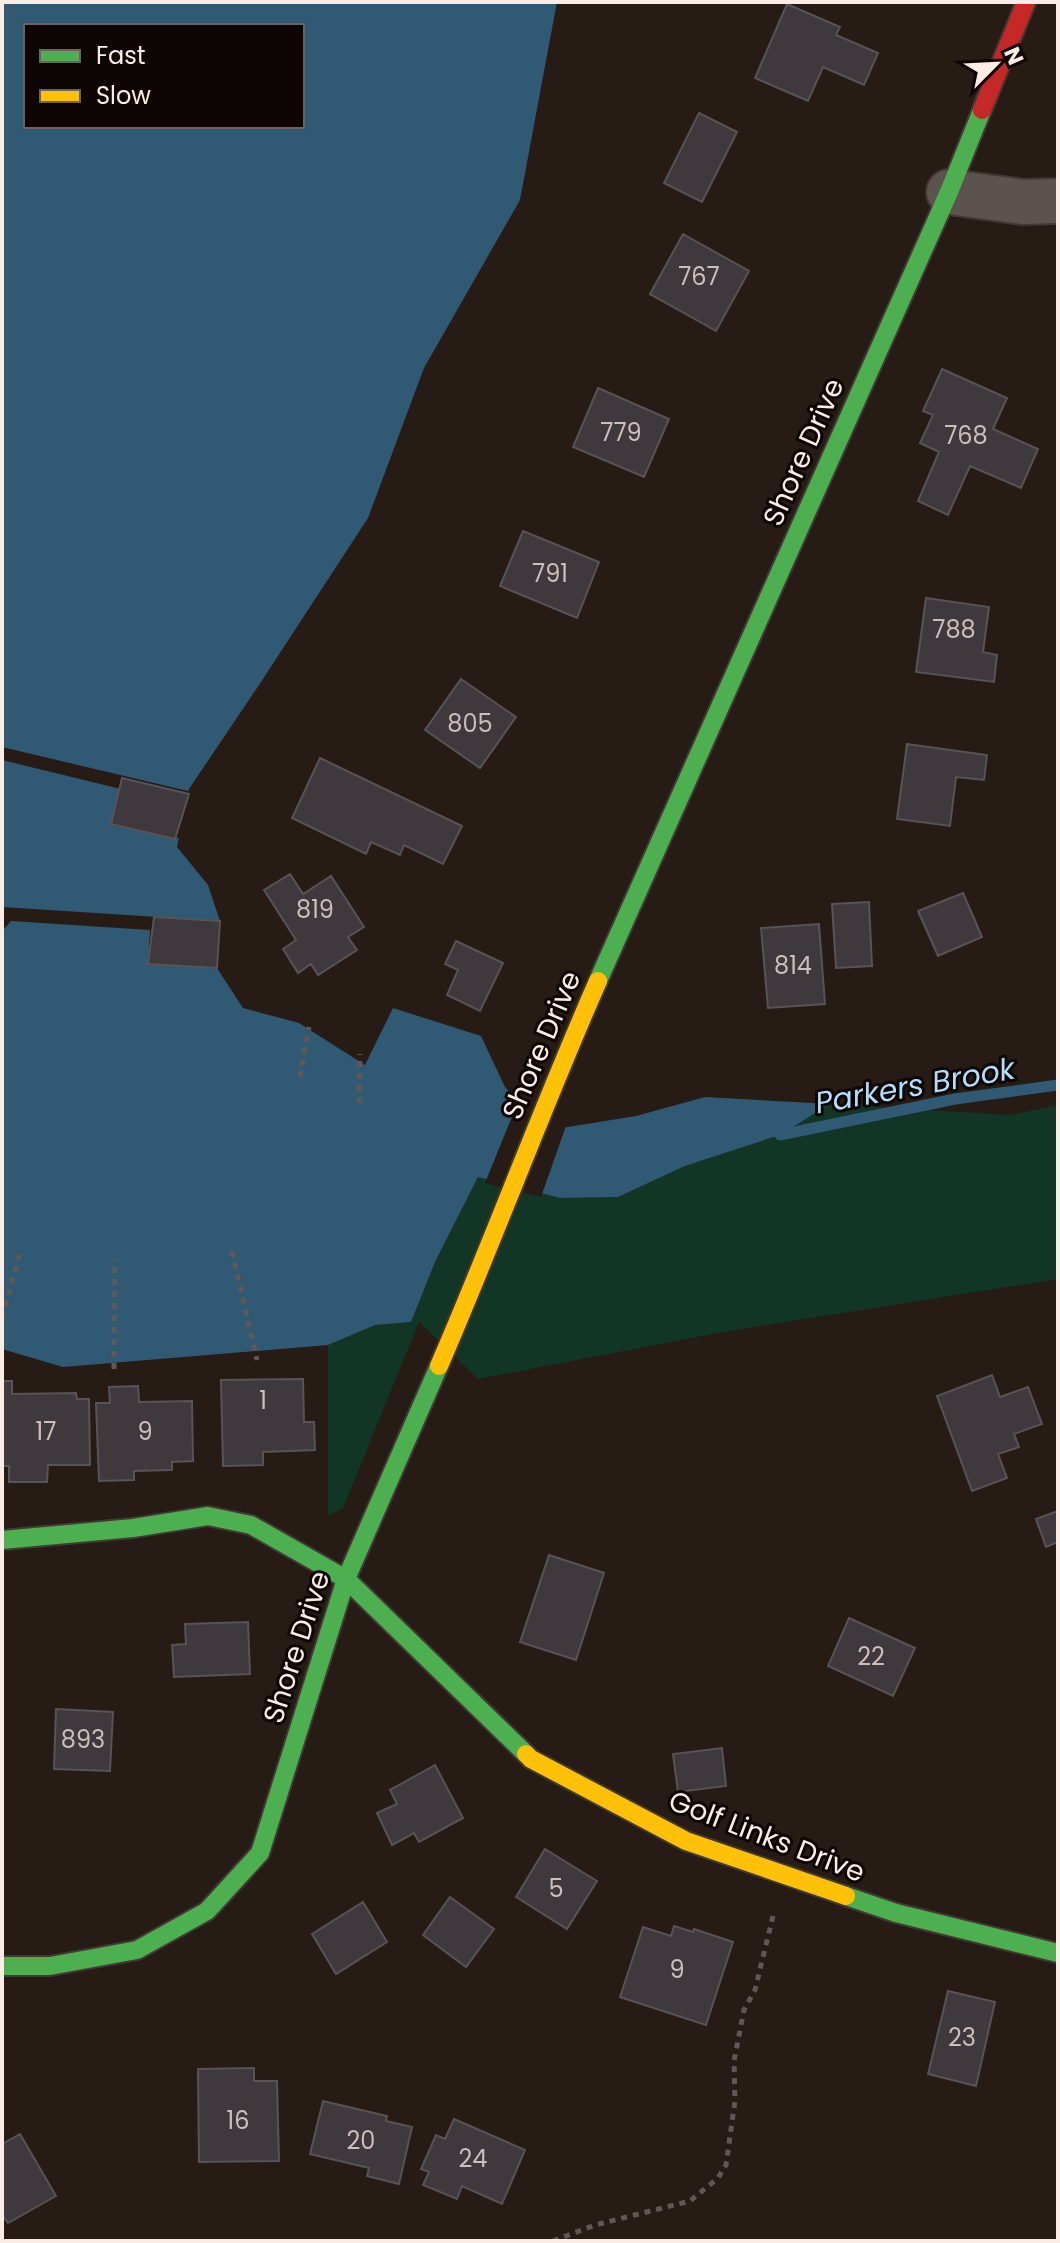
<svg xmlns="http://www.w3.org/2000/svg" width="1060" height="2243" font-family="Poppins,sans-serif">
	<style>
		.green { fill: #113625 }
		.water { fill: #305973; fill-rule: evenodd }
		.pier { fill: #261b15 }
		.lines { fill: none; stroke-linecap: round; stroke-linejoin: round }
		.stream { stroke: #305973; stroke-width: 11 }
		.building { fill: #3f393e; stroke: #585355; stroke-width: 2 }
		.street-casing { stroke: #423834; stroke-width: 48 }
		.fast-casing { stroke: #423834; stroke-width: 22 }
		.slow-casing { stroke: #423834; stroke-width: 22 }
		.jam-casing { stroke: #423834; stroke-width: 22 }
		.path { stroke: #615754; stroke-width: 5; stroke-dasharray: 6 6; stroke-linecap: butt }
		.street { stroke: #5c534f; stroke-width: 44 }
		.fast { stroke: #4caf50; stroke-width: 18 }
		.slow { stroke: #ffc107; stroke-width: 18 }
		.jam { stroke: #c62828; stroke-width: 18 }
		.labels { text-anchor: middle; stroke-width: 6; stroke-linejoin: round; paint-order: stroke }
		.number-label { font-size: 24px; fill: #ccbfbc }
		.street-label { font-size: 28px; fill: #fbece6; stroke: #0e0604 }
		.water-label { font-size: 30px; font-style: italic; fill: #b3ddfa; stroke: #0e0604 }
	</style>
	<rect width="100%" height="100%" fill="#261b15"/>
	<path class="green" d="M 830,1104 L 1010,1115 L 1058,1105 L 1058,1279 L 723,1332 L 478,1379 L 419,1322 L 343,1508 L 328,1516 L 328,1345 L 375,1325 L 411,1322 L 435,1262 L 478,1177 L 560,1198 L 618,1197 L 685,1166 L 780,1135 Z"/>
	<path class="water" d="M 2,2 L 557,2 L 520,200 L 424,368 L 368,518 L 261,682 L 189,789 L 177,847 L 208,885 L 220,921 L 217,968 L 243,1008 L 299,1023 L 365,1065 L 393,1008 L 481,1036 L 505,1087 L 549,1130 L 636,1116 L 705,1097 L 830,1104 L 780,1135 L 685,1166 L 618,1197 L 560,1198 L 478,1177 L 435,1262 L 411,1322 L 375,1325 L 328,1345 L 63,1367 L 2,1349 ZM 26,26 L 302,26 L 302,126 L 26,126 Z"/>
	<path class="pier" d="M 2,747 L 192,792 L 183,839 L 118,823 L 125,790 L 2,760 Z
		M 2,907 L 220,921 L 217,968 L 148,964 L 150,930 L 11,921 L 2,931 Z
		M 520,1097 L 551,1126 L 567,1123 L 541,1197 L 485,1183 Z"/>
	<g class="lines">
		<path class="stream" d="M 780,1135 L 955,1099 L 1058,1085"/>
	</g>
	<path class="building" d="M 787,4 L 840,27 L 836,35 L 878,53 L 864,85 L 823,67 L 808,101 L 755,78 Z
		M 699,113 L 737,132 L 702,202 L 664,183 Z
		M 683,234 L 749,271 L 716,331 L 650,294 Z
		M 942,369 L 1007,398 L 993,429 L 1038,449 L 1021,488 L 970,466 L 948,515 L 918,501 L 939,452 L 920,443 L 933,415 L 923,411 Z
		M 598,388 L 669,419 L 644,477 L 573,447 Z
		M 523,531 L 599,562 L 577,618 L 500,586 Z
		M 926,598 L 989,607 L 983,652 L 997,655 L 994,682 L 916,672 Z
		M 461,679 L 516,717 L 480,768 L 425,730 Z
		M 907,744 L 987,755 L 984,780 L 956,777 L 950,826 L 897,819 Z
		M 320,758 L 462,826 L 443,864 L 404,845 L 400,855 L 371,842 L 366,854 L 292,818 Z
		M 122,778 L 189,794 L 175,839 L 111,824 Z
		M 290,874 L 303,894 L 331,876 L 364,927 L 348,937 L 357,950 L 318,975 L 311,964 L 298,973 L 283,949 L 296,940 L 264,890 Z
		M 963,893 L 982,937 L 938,956 L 918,911 Z
		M 869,902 L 872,966 L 836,968 L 832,904 Z
		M 154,917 L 220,921 L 217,968 L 148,964 Z
		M 819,924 L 825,1004 L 768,1008 L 761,928 Z
		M 456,941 L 503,963 L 480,1011 L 447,995 L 458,970 L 445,964 Z
		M 992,1375 L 1000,1397 L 1028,1387 L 1042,1424 L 1014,1434 L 1019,1447 L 998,1454 L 1007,1478 L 972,1491 L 937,1396 Z
		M 303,1379 L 304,1422 L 314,1422 L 315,1450 L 263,1452 L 263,1465 L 223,1466 L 221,1380 Z
		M 2,1381 L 12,1381 L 12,1394 L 76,1393 L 77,1399 L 89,1399 L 90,1465 L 48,1465 L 47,1482 L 9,1482 L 9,1466 L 2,1466 Z
		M 138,1386 L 139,1402 L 192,1401 L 193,1461 L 172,1462 L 172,1470 L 134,1471 L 134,1480 L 99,1481 L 96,1403 L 110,1403 L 109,1387 Z
		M 1058,1511 L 1058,1542 L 1046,1547 L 1036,1519 Z
		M 549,1555 L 604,1573 L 576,1660 L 520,1642 Z
		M 849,1618 L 915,1648 L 893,1696 L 828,1666 Z
		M 248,1622 L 250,1674 L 174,1677 L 172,1645 L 186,1644 L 185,1624 Z
		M 56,1709 L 113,1712 L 110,1771 L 54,1769 Z
		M 722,1748 L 726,1786 L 678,1792 L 673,1754 Z
		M 435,1765 L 463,1818 L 419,1842 L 414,1833 L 392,1845 L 377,1813 L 397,1804 L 390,1790 Z
		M 545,1849 L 597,1881 L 567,1929 L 516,1897 Z
		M 450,1897 L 494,1929 L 466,1967 L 423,1935 Z
		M 363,1902 L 387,1942 L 336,1974 L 312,1934 Z
		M 674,1926 L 693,1932 L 694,1929 L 733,1942 L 706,2025 L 620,1997 L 643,1927 L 671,1936 Z
		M 948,1991 L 995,2002 L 976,2086 L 928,2074 Z
		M 254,2068 L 254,2081 L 277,2081 L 279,2161 L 199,2162 L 198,2069 Z
		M 323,2101 L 387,2116 L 386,2121 L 412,2127 L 399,2184 L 367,2176 L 369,2168 L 310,2154 Z
		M 454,2119 L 525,2150 L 502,2204 L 462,2186 L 457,2199 L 423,2185 L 429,2172 L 421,2169 L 436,2135 L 445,2139 Z
		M 20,2134 L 56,2196 L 8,2223 L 2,2215 L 2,2144 Z"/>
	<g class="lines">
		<g class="street-casing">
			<path id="street" d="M 949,192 L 1023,202 L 1058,201"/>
		</g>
		<g class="fast-casing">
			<path id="fast" d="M 598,981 L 949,192 L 982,110
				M 2,1540 L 133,1528 L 208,1516 L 251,1525 L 346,1579 L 526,1754
				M 846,1896 L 896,1913 L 1058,1953
				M 2,1966 L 50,1966 L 137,1950 L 207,1911 L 260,1853 L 346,1579 L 439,1366"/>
		</g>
		<g class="slow-casing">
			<path id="slow" d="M 439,1366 C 494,1239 542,1108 598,981
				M 526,1754 L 531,1759 L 686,1841 L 846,1896"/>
		</g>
		<g class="jam-casing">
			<path id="jam" d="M 982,110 L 1026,2"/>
		</g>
		<path class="path" d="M 300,1077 L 309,1027
			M 359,1103 L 360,1054
			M 232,1251 L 257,1360
			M 2,1318 L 20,1253
			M 114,1369 L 115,1260
			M 553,2241 L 595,2225 L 690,2201 L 718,2178 L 726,2165 L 735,2101 L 734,2061 L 744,2010 L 755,1990 L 774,1912"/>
		<use href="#street" class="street"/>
		<use href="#fast" class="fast"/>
		<use href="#slow" class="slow"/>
		<use href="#jam" class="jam"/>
	</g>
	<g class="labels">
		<g class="number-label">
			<text x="699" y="285">767</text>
			<text x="621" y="441">779</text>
			<text x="966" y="444">768</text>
			<text x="550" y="582">791</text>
			<text x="954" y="638">788</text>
			<text x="470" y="732">805</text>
			<text x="315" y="918">819</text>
			<text x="793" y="974">814</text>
			<text x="263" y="1409">1</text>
			<text x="46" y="1440">17</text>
			<text x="145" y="1440">9</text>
			<text x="871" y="1665">22</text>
			<text x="83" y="1748">893</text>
			<text x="556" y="1897">5</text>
			<text x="677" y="1978">9</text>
			<text x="962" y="2046">23</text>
			<text x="238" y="2129">16</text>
			<text x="361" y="2149">20</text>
			<text x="473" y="2167">24</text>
		</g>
		<g class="street-label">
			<text transform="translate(803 452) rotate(-66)" y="10">Shore Drive</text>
			<text transform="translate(541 1045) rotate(-67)" y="10">Shore Drive</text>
			<text transform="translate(296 1647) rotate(-72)" y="10">Shore Drive</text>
			<text transform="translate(767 1836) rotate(21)" y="10">Golf Links Drive</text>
		</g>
		<g class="water-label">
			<text transform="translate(915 1086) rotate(-10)" y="10">Parkers Brook</text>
		</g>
	</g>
	<rect width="1060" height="2243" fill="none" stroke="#fbece6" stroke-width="8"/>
	<rect x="24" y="24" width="280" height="104" fill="#0e0604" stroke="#6d625e" stroke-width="2"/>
	<rect x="40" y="50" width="40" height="12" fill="#4caf50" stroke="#6d625e" stroke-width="2"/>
	<text x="96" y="64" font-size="24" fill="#fbece6">Fast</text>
	<rect x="40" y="90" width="40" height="12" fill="#ffc107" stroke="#6d625e" stroke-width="2"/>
	<text x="96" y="104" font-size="24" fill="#fbece6">Slow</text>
	<g transform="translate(996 64) rotate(66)" stroke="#0e0604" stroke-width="6" paint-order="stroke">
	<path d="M0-6L14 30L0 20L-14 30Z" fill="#fbece6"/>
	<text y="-12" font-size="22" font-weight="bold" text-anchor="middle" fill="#fbece6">N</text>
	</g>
</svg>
